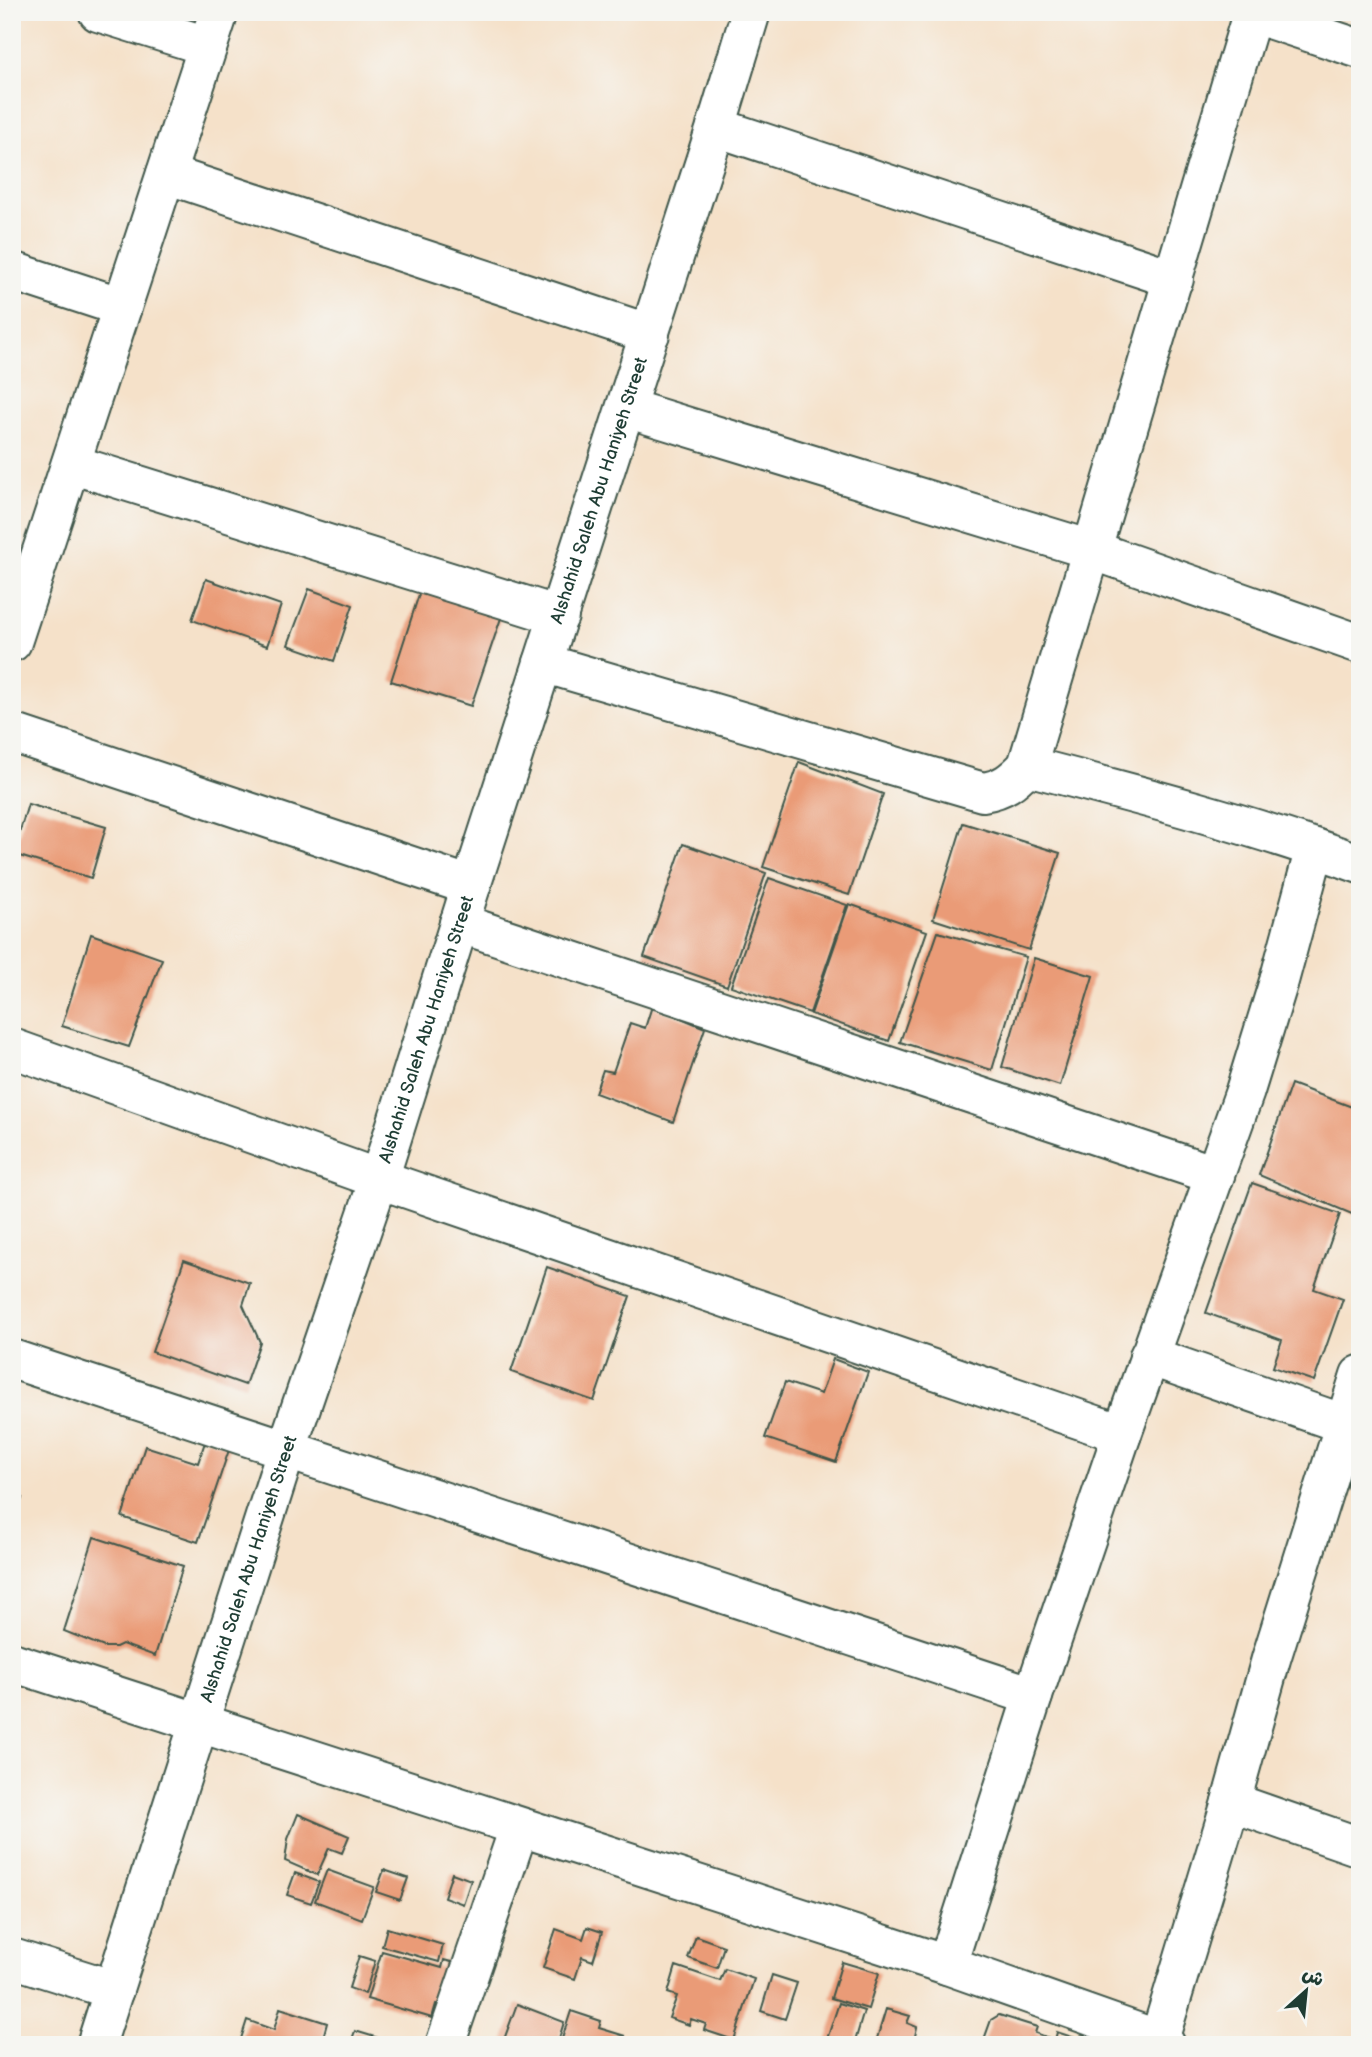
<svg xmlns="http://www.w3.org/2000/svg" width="1372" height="2057" font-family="'Balsamiq Sans','Playpen Sans Arabic',sans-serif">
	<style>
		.building { fill: #ea9b77 }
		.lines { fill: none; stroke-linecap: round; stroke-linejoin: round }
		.minor-casing { stroke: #3f564a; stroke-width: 42 }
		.minor { stroke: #fff; stroke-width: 38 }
		.labels { text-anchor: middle; stroke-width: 7; stroke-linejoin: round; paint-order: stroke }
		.street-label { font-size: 18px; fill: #1f3d34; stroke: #f6f6f2 }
	</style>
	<rect width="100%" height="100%" fill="#f6f6f2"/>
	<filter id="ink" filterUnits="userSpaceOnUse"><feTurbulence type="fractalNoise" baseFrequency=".0143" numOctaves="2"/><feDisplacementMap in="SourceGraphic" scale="14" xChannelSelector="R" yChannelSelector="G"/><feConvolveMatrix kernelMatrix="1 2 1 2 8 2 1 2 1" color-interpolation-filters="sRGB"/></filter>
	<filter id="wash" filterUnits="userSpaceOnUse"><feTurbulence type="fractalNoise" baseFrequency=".00686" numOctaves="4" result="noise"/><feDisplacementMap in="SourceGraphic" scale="28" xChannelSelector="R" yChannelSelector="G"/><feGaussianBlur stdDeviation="1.57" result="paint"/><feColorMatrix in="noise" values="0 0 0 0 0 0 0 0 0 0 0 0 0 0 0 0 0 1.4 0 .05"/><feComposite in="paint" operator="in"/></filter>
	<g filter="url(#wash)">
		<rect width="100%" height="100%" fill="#f5e1c9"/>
		<g id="blocks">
			<path class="building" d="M 206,579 L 281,605 L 267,646 L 192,620 Z
				M 422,585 L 501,618 L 471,706 L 391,681 Z
				M 309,589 L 353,605 L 334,661 L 288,645 Z
				M 799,762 L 883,794 L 849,895 L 763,867 Z
				M 28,804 L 106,827 L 91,878 L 13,854 Z
				M 963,823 L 1060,853 L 1029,950 L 933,919 Z
				M 683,844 L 766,873 L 727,986 L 644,957 Z
				M 769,878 L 847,905 L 810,1013 L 731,986 Z
				M 849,904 L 927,931 L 889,1041 L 811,1014 Z
				M 938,932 L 1026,957 L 992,1070 L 900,1042 Z
				M 91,934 L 162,959 L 129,1047 L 62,1026 Z
				M 1034,958 L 1093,976 L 1060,1086 L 1002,1067 Z
				M 652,1006 L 705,1028 L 673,1122 L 595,1093 L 603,1070 L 613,1072 L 630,1023 L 645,1028 Z
				M 1291,1084 L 1360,1110 L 1359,1217 L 1259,1175 Z
				M 1252,1183 L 1340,1214 L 1314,1289 L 1343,1299 L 1314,1381 L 1273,1367 L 1282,1340 L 1206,1313 Z
				M 184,1260 L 250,1283 L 243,1305 L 260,1342 L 245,1385 L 152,1352 Z
				M 547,1267 L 630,1296 L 594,1401 L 511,1372 Z
				M 833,1359 L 868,1372 L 836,1462 L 765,1438 L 785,1382 L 821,1394 Z
				M 206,1439 L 230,1447 L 198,1542 L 122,1517 L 145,1446 L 198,1463 Z
				M 12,1495 L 22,1498 L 13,1527 L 12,1527 Z
				M 94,1537 L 183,1566 L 155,1656 L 122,1644 L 116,1647 L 104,1647 L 64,1631 Z
				M 298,1814 L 349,1836 L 342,1853 L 329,1848 L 317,1875 L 285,1861 L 288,1839 Z
				M 327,1870 L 374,1887 L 362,1919 L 315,1901 Z
				M 384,1870 L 408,1878 L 400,1900 L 376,1892 Z
				M 295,1873 L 319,1882 L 311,1903 L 287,1895 Z
				M 452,1873 L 471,1880 L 463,1904 L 444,1897 Z
				M 587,1927 L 602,1932 L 593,1961 L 582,1957 L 575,1979 L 543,1968 L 556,1929 L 583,1939 Z
				M 387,1928 L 443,1945 L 439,1962 L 382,1946 Z
				M 696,1936 L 724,1946 L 717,1968 L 688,1958 Z
				M 382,1951 L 442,1968 L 444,1960 L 477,1969 L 465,2012 L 436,2004 L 432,2018 L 367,1999 Z
				M 359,1956 L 375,1961 L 365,1994 L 349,1988 Z
				M 842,1962 L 879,1973 L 868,2009 L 831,1998 Z
				M 676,1966 L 720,1981 L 725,1969 L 754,1979 L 734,2040 L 704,2030 L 706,2024 L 691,2019 L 689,2025 L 669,2018 L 677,1996 L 668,1993 Z
				M 772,1975 L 797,1983 L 785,2019 L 761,2011 Z
				M 839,2003 L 864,2011 L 854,2045 L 825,2045 Z
				M 517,2004 L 564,2022 L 557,2045 L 502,2045 Z
				M 280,2008 L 327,2023 L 321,2045 L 239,2045 L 247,2020 L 274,2030 Z
				M 886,2009 L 910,2016 L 907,2023 L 917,2027 L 914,2041 L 924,2045 L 875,2045 Z
				M 571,2011 L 601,2021 L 599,2028 L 625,2036 L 622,2045 L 560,2045 Z
				M 999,2015 L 1037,2027 L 1035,2033 L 1055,2040 L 1057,2032 L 1096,2045 L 982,2045 L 991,2020 Z
				M 355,2031 L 398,2044 L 398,2045 L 350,2045 Z"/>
		</g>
	</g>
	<g filter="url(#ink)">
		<use href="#blocks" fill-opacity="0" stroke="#3f564a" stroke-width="2"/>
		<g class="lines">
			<g class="minor-casing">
				<g id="minor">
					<path d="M 98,12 L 207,46"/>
					<path d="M 1248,12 L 1360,49"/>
					<path d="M 716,127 L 1174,279"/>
					<path d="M 166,174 L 650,334"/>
					<path d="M 12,271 L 122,307"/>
					<path d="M 626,408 L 1092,550 L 1360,644"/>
					<path d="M 71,464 L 559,616"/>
					<path d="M 12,642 L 219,12"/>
					<path d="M 543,663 L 983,792 C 1003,789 1013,781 1027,766 L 1252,14"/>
					<path d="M 12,733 L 471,886"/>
					<path d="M 1027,766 C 1139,795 1251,824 1360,864"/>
					<path d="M 459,923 L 1215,1175"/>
					<path d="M 12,1048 L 379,1179 L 1122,1434"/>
					<path d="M 1149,1356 L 1344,1424 L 1360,1422"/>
					<path d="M 12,1359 L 1033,1696"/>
					<path d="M 12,1662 L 947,1965 L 1159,2040 L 1166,2045"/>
					<path d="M 1231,1802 L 1360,1847"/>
					<path d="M 12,1958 L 114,1990"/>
					<path d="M 947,1965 L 1033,1696 L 1122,1434 L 1245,1091 L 1279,981 L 1315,848"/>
					<path id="s1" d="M 96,2045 L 286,1451 L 379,1179 L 471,886 L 716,127 L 751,12"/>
					<path d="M 445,2045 L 519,1828"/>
					<path d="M 1155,2045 L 1159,2040 L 1231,1802 L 1271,1659 L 1360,1375"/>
				</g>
			</g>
			<use href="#minor" class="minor"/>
		</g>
	</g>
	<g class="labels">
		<g class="street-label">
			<text dy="6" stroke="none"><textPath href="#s1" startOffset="1634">Alshahid Saleh Abu Haniyeh Street</textPath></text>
			<text dy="6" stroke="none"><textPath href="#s1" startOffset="1068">Alshahid Saleh Abu Haniyeh Street</textPath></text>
			<text dy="6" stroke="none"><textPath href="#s1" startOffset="500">Alshahid Saleh Abu Haniyeh Street</textPath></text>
		</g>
	</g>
	<rect width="1372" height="2057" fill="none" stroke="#f6f6f2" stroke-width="42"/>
	<g transform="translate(1306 1991) rotate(27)" stroke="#f6f6f2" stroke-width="5" paint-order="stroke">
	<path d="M0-5L12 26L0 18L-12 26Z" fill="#1f3d34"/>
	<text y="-10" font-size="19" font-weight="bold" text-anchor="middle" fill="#1f3d34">ش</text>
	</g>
</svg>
